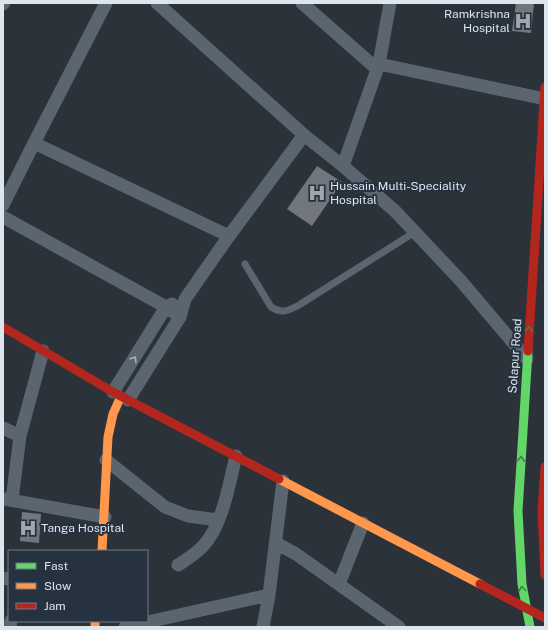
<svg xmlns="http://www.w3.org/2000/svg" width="548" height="630" font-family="'Public Sans',sans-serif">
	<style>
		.building { fill: #71777d }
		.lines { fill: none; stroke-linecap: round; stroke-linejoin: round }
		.lane { stroke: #5a6570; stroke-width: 7 }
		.street { stroke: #5a6570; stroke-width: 13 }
		.fast { stroke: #63d668; stroke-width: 9 }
		.slow { stroke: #ff974d; stroke-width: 9 }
		.jam { stroke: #b3261e; stroke-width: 9 }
		.oneway { stroke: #417c51 }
		.oneway2 { stroke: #a9b2bb }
		.labels { text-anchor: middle; stroke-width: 4; stroke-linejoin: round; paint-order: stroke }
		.poi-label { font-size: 12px; fill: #dde5ed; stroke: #26323f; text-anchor: start }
		.street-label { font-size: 12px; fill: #dde5ed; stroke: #26323f }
	</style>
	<rect width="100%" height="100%" fill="#2c3239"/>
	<path class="building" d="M 516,3 L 534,3 L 531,33 L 512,31 Z
		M 317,166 L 342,182 L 312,226 L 287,209 Z
		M 22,512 L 41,514 L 39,543 L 20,541 Z"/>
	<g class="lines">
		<path class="lane" d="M 245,264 L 271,307 C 282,314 288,311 299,305 L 415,232"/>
		<path class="street" d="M 106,3 L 34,143 L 229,236
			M 157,3 L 304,135 L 343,166 L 395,211 L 461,281 L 527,359
			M 302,3 L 377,69
			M 3,4 L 4,3
			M 379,64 L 545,99
			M 343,166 L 379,64 L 390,3
			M 3,205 L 34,143
			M 3,217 L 166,307 L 180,317
			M 113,392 L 166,307 L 172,304
			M 128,400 L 180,317 L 185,299 L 229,236 L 304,135
			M 3,428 L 20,436
			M 106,460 L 165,507 L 188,516 L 218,520
			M 4,499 L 105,517
			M 12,500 L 20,436 L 43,351
			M 276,543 L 296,554 L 399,627
			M 178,565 C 187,559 196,554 203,546 C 223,525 229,484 236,456
			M 3,578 L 9,579
			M 339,584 L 363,523
			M 10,627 L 11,621
			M 125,627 L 269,595
			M 263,627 L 269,595 L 283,481"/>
		<path class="fast" d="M 528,351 L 518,511 L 522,584 L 530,627"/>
		<path class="slow" d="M 279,479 L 480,584
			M 102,551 L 108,437 L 113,414 L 121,396
			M 95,621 L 95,627"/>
		<path class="jam" d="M 3,327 L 113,392 L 279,479
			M 528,351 L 545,87
			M 545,467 L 542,511 L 545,575
			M 480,584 L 545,618"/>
	</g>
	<defs><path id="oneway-chevron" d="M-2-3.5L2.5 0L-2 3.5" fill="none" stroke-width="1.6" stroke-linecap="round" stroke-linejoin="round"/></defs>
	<g class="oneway">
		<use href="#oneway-chevron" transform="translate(529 329) rotate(-86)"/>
		<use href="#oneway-chevron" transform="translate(521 459) rotate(-87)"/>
		<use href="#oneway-chevron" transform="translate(522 589) rotate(-97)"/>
	</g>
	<use class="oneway2" href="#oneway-chevron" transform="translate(134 359) rotate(-58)"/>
	<defs>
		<g id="hospital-bare" transform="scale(1.38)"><path d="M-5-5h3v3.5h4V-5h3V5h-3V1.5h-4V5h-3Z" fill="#9fa6ae" stroke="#26323f" stroke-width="2.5" paint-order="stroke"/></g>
	</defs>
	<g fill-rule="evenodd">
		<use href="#hospital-bare" x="523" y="21"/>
		<use href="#hospital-bare" x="317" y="193"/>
		<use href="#hospital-bare" x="28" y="528"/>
	</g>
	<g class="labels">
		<g class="poi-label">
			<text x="510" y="18" text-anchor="end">Ramkrishna<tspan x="510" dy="14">Hospital</tspan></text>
			<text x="330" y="190">Hussain Multi-Speciality<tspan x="330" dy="14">Hospital</tspan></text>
			<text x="41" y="532">Tanga Hospital</text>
		</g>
		<g class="street-label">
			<text transform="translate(515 356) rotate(-86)" y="4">Solapur Road</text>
		</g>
	</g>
	<rect width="548" height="630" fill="none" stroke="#dde5ed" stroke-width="8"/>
	<rect x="8" y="550" width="140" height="72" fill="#26323f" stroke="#6f7a85"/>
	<rect x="16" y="563" width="20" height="6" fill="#63d668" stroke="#6f7a85"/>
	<text x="44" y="570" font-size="12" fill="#dde5ed">Fast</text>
	<rect x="16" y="583" width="20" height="6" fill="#ff974d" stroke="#6f7a85"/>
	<text x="44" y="590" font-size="12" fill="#dde5ed">Slow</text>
	<rect x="16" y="603" width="20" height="6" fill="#b3261e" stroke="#6f7a85"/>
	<text x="44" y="610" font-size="12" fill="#dde5ed">Jam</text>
</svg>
